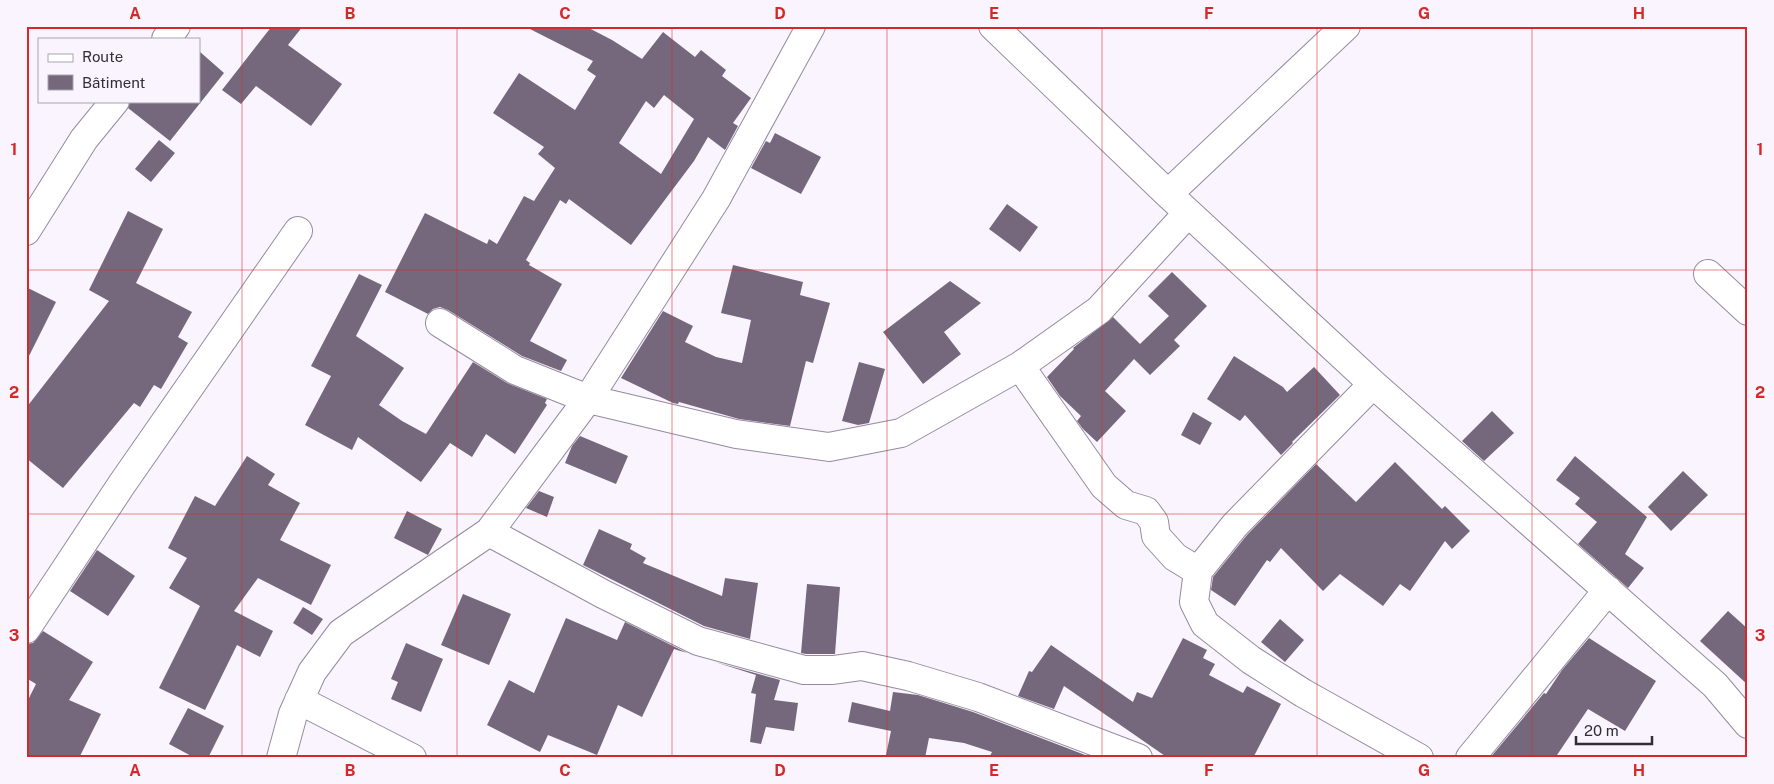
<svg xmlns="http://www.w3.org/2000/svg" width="1774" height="784" font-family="'Public Sans',sans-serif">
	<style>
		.building { fill: #75687d; fill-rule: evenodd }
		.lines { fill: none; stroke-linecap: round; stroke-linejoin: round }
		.minor-casing { stroke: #978aa0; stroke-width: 30 }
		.minor { stroke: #fff; stroke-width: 28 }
		.grid { fill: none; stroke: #d62828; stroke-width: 1; stroke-opacity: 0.55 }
		.neatline { fill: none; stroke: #d62828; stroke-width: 2 }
		.grid-label { font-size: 16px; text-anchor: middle; font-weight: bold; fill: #d62828 }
	</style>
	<rect width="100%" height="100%" fill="#faf4fe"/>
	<path class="building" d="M 272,26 L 303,26 L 288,45 L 342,84 L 311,126 L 256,86 L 241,104 L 222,90 Z
		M 524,26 L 585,26 L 612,40 L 642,59 L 663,32 L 695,57 L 701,50 L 726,70 L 722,76 L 751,98 L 733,123 L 738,126 L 725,150 L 708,137 L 694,161 L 631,245 L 569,199 L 566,204 L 560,200 L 526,260 L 530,263 L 529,265 L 562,284 L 530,341 L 567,360 L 561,371 L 522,356 L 448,310 L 440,307 L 433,309 L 428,314 L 385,292 L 425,213 L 487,244 L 489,239 L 497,244 L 524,196 L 534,201 L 555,168 L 538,154 L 544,147 L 493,113 L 519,73 L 575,110 L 596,76 L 587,70 L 593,61 ZM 664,95 L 694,119 L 661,174 L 619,143 L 646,101 L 654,108 Z
		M 199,51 L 224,73 L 170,141 L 128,108 L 130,101 L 199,101 Z
		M 775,133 L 821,157 L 801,194 L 751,168 L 766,141 L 770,143 Z
		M 159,140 L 175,153 L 151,182 L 135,169 Z
		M 1007,204 L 1038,227 L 1020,252 L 989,229 Z
		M 128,211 L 163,229 L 136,283 L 192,312 L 178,337 L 188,343 L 161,389 L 154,385 L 140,407 L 134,403 L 63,488 L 26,458 L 26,408 L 109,301 L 89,290 Z
		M 733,265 L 803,282 L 800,295 L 830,303 L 813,363 L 806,361 L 790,426 L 739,419 L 679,402 L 678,404 L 673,403 L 621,378 L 663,311 L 693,326 L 685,342 L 716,357 L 742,363 L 751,320 L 721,313 Z
		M 1172,272 L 1207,306 L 1174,340 L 1180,346 L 1150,375 L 1134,359 L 1105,391 L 1126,411 L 1097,442 L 1083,429 L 1077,421 L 1081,416 L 1060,396 L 1047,377 L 1074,349 L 1073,348 L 1113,317 L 1140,344 L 1169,316 L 1148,296 Z
		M 359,274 L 382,285 L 356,336 L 404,368 L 379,405 L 402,421 L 426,434 L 473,362 L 507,383 L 547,399 L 545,403 L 547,405 L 515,454 L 486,434 L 472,457 L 450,443 L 421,482 L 358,437 L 352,450 L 305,425 L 331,376 L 311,366 Z
		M 950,281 L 981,303 L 944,332 L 961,354 L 923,384 L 883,332 Z
		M 26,287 L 56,302 L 26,362 Z
		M 1234,356 L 1283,387 L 1287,392 L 1314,367 L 1340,395 L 1292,442 L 1293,443 L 1281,455 L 1245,415 L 1240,421 L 1207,399 Z
		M 859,362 L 885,369 L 869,423 L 858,425 L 842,421 Z
		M 1492,411 L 1514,433 L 1484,461 L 1462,441 Z
		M 1193,412 L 1212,423 L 1200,445 L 1181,435 Z
		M 580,436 L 628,456 L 616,484 L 565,463 L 572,446 Z
		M 247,456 L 275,474 L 268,485 L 300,503 L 280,540 L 331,565 L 311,605 L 258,578 L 234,611 L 273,631 L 260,657 L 237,645 L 205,710 L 159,688 L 200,606 L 169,588 L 187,558 L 168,548 L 195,496 L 215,506 Z
		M 1575,456 L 1647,517 L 1625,554 L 1644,568 L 1628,588 L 1578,544 L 1597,522 L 1575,504 L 1580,498 L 1556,480 Z
		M 1395,462 L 1442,509 L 1445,506 L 1470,531 L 1452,549 L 1445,541 L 1410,591 L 1400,584 L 1383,606 L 1340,574 L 1323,591 L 1281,548 L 1270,562 L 1267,560 L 1235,606 L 1211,590 L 1213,577 L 1247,535 L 1316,464 L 1356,502 Z
		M 1683,471 L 1708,495 L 1671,531 L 1648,507 Z
		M 539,491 L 554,497 L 547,517 L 526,508 Z
		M 407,511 L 442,529 L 428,555 L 394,538 Z
		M 599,529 L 632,544 L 630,549 L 646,558 L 643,563 L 722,596 L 725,578 L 758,583 L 750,639 L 704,626 L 583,565 Z
		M 97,550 L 135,576 L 108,616 L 70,591 Z
		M 807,584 L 840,587 L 835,654 L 806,654 L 801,653 Z
		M 463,594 L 511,614 L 489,665 L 441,645 Z
		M 303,607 L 323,619 L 312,635 L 293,623 Z
		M 1728,611 L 1748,629 L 1748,685 L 1700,641 Z
		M 566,618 L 617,640 L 625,622 L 687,653 L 674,649 L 642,717 L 618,705 L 597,755 L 548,735 L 540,752 L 487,725 L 509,680 L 534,693 Z
		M 1280,619 L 1304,640 L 1285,662 L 1261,642 Z
		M 43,631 L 93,662 L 69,700 L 101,714 L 79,758 L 26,758 L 26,704 L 36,684 L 26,678 L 26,644 L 33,643 Z
		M 1183,638 L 1207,650 L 1203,658 L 1215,664 L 1209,675 L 1243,693 L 1247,686 L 1281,704 L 1253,758 L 1168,758 L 1064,686 L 1054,709 L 1018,696 L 1029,671 L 1032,672 L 1051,645 L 1133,702 L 1137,692 L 1152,698 Z
		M 1589,638 L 1656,681 L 1625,731 L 1588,709 L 1555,758 L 1490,758 L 1544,693 L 1546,694 L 1562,670 Z
		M 406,643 L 443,659 L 421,712 L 391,699 L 398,682 L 391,679 Z
		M 715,662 L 780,680 L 774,700 L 798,703 L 794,731 L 766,727 L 761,744 L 750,742 L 756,694 L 751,693 L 756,675 Z
		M 893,692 L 918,695 L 973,712 L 1093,758 L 989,758 L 992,752 L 964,743 L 929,738 L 925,758 L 900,758 L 886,755 L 891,731 L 848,722 L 852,702 L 890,711 Z
		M 188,708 L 224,726 L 208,758 L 195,758 L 169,744 Z"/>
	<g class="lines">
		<g class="minor-casing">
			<path id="minor" d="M 993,26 L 1168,194 L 1373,384 L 1715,685 L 1748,724
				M 166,39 L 176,26
				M 1168,194 L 1346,26
				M 26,231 L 84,139 L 115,101
				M 1708,274 L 1748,311
				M 440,323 L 515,370 L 588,399 L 736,434 L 829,447 L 901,433 L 1020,366 L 1099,310 L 1188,213
				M 1020,366 L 1104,486 L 1126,505 L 1146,511 L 1154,522 L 1156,536 L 1175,557 L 1198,571
				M 1373,384 L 1235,525 L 1198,571 L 1194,602 L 1205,624 L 1251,660 L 1303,693 L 1419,758
				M 489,532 L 603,594 L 698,641 L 804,670 L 833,670 L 862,666 L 908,676 L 978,697 L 1138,758
				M 26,629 L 122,484 L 298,231
				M 299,700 L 412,758
				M 281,758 L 293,714 L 312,672 L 341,633 L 489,532 L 588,399 L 716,199 L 811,26
				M 1470,758 L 1608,590"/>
		</g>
		<use href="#minor" class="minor"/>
	</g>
	<path class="grid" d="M 242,26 L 242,758M 457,26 L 457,758M 672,26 L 672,758M 887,26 L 887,758M 1102,26 L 1102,758M 1317,26 L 1317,758M 1532,26 L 1532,758M 26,270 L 1748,270M 26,514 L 1748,514"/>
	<rect width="1774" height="784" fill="none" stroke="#faf4fe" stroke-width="55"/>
	<rect x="38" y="38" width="162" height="65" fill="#faf4fe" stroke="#aaa4ae"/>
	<rect x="48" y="54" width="25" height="8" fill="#ffffff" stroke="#aaa4ae"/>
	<text x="82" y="62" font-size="15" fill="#322d36">Route</text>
	<rect x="48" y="75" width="25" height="15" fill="#75687d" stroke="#aaa4ae"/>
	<text x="82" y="88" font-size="15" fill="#322d36">Bâtiment</text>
	<path d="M1576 736v8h76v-8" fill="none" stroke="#322d36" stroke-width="2.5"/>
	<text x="1584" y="736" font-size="15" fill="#322d36" stroke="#faf4fe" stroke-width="4" paint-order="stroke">20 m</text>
	<rect x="28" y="28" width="1718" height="728" class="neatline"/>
	<g class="grid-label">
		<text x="135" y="19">A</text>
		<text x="350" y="19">B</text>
		<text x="565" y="19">C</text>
		<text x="780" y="19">D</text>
		<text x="994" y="19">E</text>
		<text x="1209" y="19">F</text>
		<text x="1424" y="19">G</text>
		<text x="1639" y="19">H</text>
		<text x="14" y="155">1</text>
		<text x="1760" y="155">1</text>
		<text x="14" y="398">2</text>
		<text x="1760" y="398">2</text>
		<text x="14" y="641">3</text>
		<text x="1760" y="641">3</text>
		<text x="135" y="776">A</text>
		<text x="350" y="776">B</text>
		<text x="565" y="776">C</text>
		<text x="780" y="776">D</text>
		<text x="994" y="776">E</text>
		<text x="1209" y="776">F</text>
		<text x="1424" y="776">G</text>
		<text x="1639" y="776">H</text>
	</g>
</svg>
